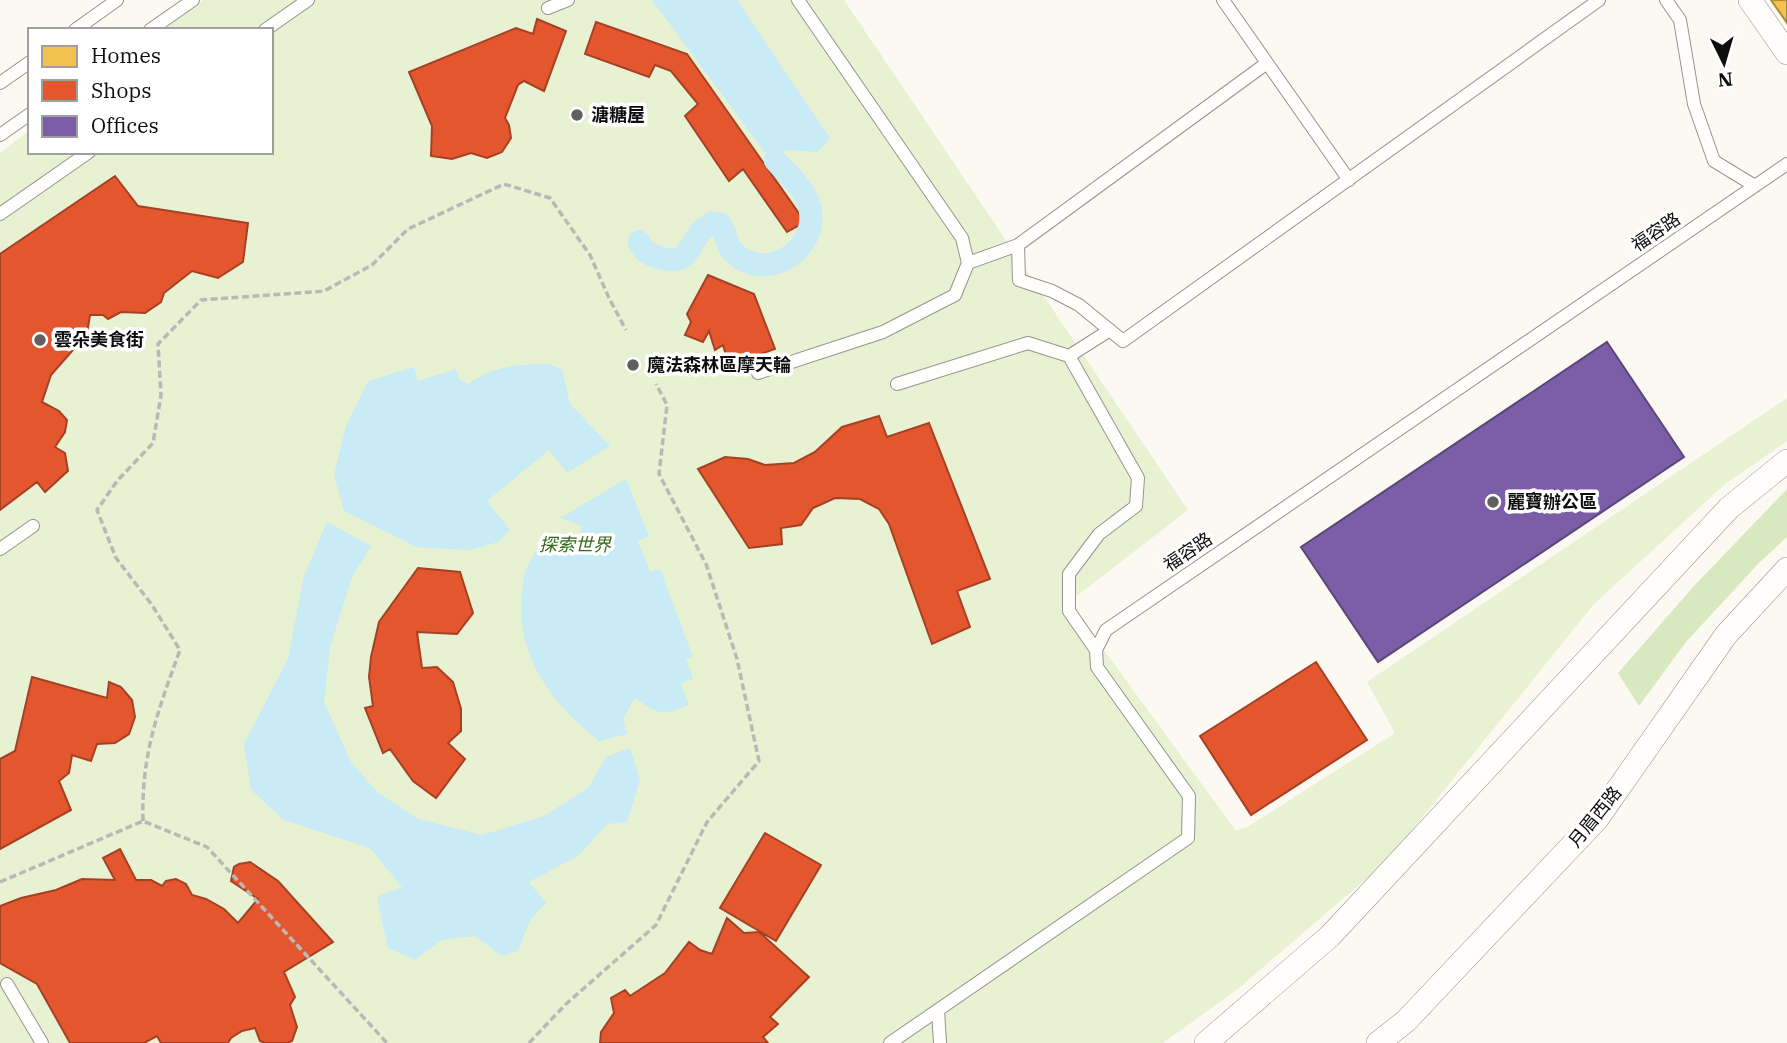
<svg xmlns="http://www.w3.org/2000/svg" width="1787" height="1043" font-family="'IBM Plex Serif','Noto Sans TC',serif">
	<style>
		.green { fill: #e8f1d2 }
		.forest { fill: #d9e9bf }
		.water { fill: #c8ebf6 }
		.homes { fill: #f2c14e; stroke: #ae8b3b; stroke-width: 2 }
		.shops { fill: #e4572e; stroke: #a44124; stroke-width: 2 }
		.offices { fill: #7b5ea7; stroke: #5a4679; stroke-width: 2 }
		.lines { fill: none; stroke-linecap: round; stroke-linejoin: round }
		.canal { stroke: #c8ebf6; stroke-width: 23 }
		.service-casing { stroke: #959491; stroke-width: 14 }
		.minor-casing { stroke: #959491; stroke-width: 24 }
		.path { stroke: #b8b8b6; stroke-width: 3.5; stroke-dasharray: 7 3.5; stroke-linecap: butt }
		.service { stroke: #fffefd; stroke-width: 12 }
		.minor { stroke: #fffefd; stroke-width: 23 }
		.poi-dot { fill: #61605e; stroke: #fff; stroke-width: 2.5 }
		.labels { text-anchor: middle; stroke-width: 7; stroke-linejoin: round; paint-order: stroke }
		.poi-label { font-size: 18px; font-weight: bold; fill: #0e0e0e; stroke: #fff; text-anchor: start }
		.street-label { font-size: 18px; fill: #0e0e0e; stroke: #fff }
		.park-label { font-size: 18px; font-style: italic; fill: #34681c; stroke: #fff }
	</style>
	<rect width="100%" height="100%" fill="#fcf9f2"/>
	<path class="green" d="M 203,0 L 844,0 L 1188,510 L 1069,602 L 1236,831 L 1249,826 L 1395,733 L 1367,682 L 1787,398 L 1787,441 L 1724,485 L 1594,604 L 1387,861 L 1238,989 L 1163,1043 L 0,1043 L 0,153 L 30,130 L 30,152 L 271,152 L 271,30 L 163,30 Z"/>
	<path class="forest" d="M 1787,489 L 1787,537 L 1759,563 L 1686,642 L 1639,706 L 1618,673 L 1693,587 Z"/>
	<path class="water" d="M 652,0 L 737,0 L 830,138 L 818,152 L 786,150 L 772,162 Z
		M 548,364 L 562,369 L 570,404 L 610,446 L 567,473 L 549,450 L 487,501 L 510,530 L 498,542 L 470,550 L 417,547 L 344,511 L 334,475 L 346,426 L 368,381 L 414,367 L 418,381 L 456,369 L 460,380 L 468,384 C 495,365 515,365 548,364 Z
		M 626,479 L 649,536 L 638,541 L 650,572 L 660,569 L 693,657 L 686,659 L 693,679 L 681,683 L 689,705 C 660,716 660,715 635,698 L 623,719 L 627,734 L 599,741 C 552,703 515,657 522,594 C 523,587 523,579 525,572 C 529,562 535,552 540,543 L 575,549 L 582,526 L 560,518 Z
		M 327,522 L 371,546 L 352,577 L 330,647 L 324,702 L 351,762 L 377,792 L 418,819 L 482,835 L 544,816 L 588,788 L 606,757 L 630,748 L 640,780 L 627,822 L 607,824 L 578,856 L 529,882 L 546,903 L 530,920 L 518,951 L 502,956 L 475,936 L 442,940 L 415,960 L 388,948 L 377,897 L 402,887 L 370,848 L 284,820 L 251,790 L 244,744 L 288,659 L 304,576 Z"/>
	<path class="homes" d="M 1771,0 L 1787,0 L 1787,23 Z"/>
	<path class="shops" d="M 537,19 L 566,31 L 544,91 L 524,81 L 518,85 L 505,118 L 509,125 L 511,138 L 502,152 L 487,158 L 471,153 L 452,159 L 431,156 L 432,126 L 409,72 L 516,28 L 533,34 Z
		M 596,22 L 687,54 L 805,222 L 787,232 L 743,169 L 729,181 L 685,116 L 698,104 L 671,71 L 655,65 L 649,77 L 585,54 Z
		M 115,176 L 138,206 L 248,223 L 243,262 L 218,278 L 192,271 L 164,293 L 161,302 L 145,313 L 121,312 L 108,319 L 103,315 L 90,315 L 87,334 L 51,375 L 42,402 L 59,411 L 67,420 L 65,432 L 55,447 L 65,453 L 68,471 L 45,492 L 37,482 L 0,510 L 0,254 Z
		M 708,275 L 754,294 L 775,349 L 729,365 L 723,345 L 715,350 L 709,331 L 703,342 L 685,335 L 691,322 L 687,314 Z
		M 879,416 L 887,437 L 929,423 L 990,579 L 957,591 L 970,627 L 932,644 L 889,524 L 879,509 L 860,499 L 835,498 L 813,508 L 801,525 L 781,528 L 782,544 L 749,548 L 698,469 L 725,457 L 748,459 L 765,465 L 794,463 L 815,452 L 842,427 Z
		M 418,568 L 460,572 L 473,613 L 457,634 L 417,632 L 422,668 L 437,667 L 453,682 L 461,709 L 461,731 L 448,743 L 465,759 L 436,798 L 413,781 L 390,749 L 383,753 L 365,708 L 373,706 L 369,677 L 371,657 L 379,622 Z
		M 1316,662 L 1367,740 L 1251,815 L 1200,736 Z
		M 32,677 L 107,698 L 109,682 L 121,687 L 132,700 L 135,717 L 129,734 L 115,743 L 97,744 L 91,761 L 72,755 L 69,773 L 59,781 L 71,810 L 0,849 L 0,759 L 15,751 Z
		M 765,833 L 821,865 L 776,941 L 720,908 Z
		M 120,849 L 136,880 L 151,880 L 162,886 L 166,881 L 176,879 L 186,884 L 192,895 L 206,899 L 224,909 L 238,923 L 258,899 L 231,881 L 234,867 L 239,864 L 250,862 L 278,881 L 333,942 L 284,972 L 295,997 L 290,1005 L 297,1027 L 292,1041 L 287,1043 L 265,1043 L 260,1041 L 255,1028 L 242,1031 L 231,1038 L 228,1043 L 161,1043 L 157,1036 L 144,1043 L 70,1043 L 37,984 L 0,963 L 0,906 L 21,898 L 56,890 L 82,879 L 115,880 L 103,858 Z
		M 727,918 L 744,933 L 759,932 L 809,977 L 770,1017 L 778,1024 L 763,1037 L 768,1043 L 600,1043 L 601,1032 L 614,1013 L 611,998 L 625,990 L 630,996 L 665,973 L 689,942 L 700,950 L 712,954 Z"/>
	<path class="offices" d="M 1607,342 L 1684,457 L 1378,662 L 1301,547 Z"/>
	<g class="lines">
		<path class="canal" d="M 639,242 C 644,252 650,255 661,258 C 687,265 687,249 699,234 C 702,229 708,226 712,223 L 720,224 C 727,233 726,246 734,253 C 766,283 818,251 810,209 C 807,190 787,174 775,160"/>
		<g class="service-casing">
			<path id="service" d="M 1223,0 L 1349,180
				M 1666,0 L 1680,20 L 1694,104 L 1714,161 L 1755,186
				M 548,8 L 568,0
				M 75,30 L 117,0
				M 150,30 L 193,0
				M 265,30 L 308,0
				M 0,83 L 30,62
				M 0,135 L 30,114
				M 0,214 L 89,152
				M 1018,245 L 1267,63
				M 968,263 L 1018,245 L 1019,280 L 1052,291 L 1079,305 L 1123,341 L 1599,0
				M 1069,356 L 1110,330
				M 758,373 L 883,332 L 955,295 L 968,263 L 962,238 L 798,0
				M 897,384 L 1028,343 L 1069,356 L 1138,478 L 1136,506 L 1099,534 L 1069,574 L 1069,611 L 1096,650
				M 0,549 L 33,526
				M 7,984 L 42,1043
				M 938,1010 L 940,1043
				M 890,1043 L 1188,838 L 1189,796 L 1097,667 L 1096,650 L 1106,630 L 1787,164"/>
		</g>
		<g class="minor-casing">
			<path id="minor" d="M 1750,0 L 1787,53
				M 1206,1043 L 1330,936 L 1729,508 L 1787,461
				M 1378,1043 L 1406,1021 L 1597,819 L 1726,635 L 1787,569"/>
		</g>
		<path class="path" d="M 143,821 C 141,755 158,710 180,650 L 152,605 L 116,558 L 97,510 L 117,481 L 153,443 L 161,395 L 158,344 L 201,300 L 324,291 L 372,265 L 408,229 L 504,184 L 550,198 L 590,255 L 609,298 L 626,330
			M 0,882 L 143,821 L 207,847 L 387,1043
			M 529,1043 L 566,1004 L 656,925 L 707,822 L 759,761 L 737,659 L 706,564 L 659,474 L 667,405 L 656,384"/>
		<use href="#service" class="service"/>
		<use href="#minor" class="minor"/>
	</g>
	<g class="poi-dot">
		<circle cx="577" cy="115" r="7"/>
		<circle cx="40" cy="340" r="7"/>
		<circle cx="633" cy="365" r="7"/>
		<circle cx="1493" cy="502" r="7"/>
	</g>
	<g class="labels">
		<g class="poi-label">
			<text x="591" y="121">溏糖屋</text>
			<text x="54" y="346">雲朵美食街</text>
			<text x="647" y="371">魔法森林區摩天輪</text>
			<text x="1507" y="508">麗寶辦公區</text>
		</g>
		<g class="street-label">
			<text transform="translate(1656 232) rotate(-34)" y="6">福容路</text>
			<text transform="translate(1188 552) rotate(-34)" y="6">福容路</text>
			<text transform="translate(1595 817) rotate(-51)" y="6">月眉西路</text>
		</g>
		<g class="park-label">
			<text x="575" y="551">探索世界</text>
		</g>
	</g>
	<rect x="28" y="28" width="245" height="126" fill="#ffffff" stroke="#9f9f9f" stroke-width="2"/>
	<rect x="42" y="46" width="35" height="21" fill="#f2c14e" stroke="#9f9f9f" stroke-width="2"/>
	<text x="91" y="63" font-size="21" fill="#0e0e0e">Homes</text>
	<rect x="42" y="80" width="35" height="21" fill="#e4572e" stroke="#9f9f9f" stroke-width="2"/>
	<text x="91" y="98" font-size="21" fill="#0e0e0e">Shops</text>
	<rect x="42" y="116" width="35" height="21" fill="#7b5ea7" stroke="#9f9f9f" stroke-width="2"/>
	<text x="91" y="133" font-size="21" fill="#0e0e0e">Offices</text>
	<g transform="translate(1724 63) rotate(175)" stroke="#ffffff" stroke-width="5" paint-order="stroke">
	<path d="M0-5L12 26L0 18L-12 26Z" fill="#0e0e0e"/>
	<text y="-10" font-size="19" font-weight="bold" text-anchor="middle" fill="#0e0e0e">N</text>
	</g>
</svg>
